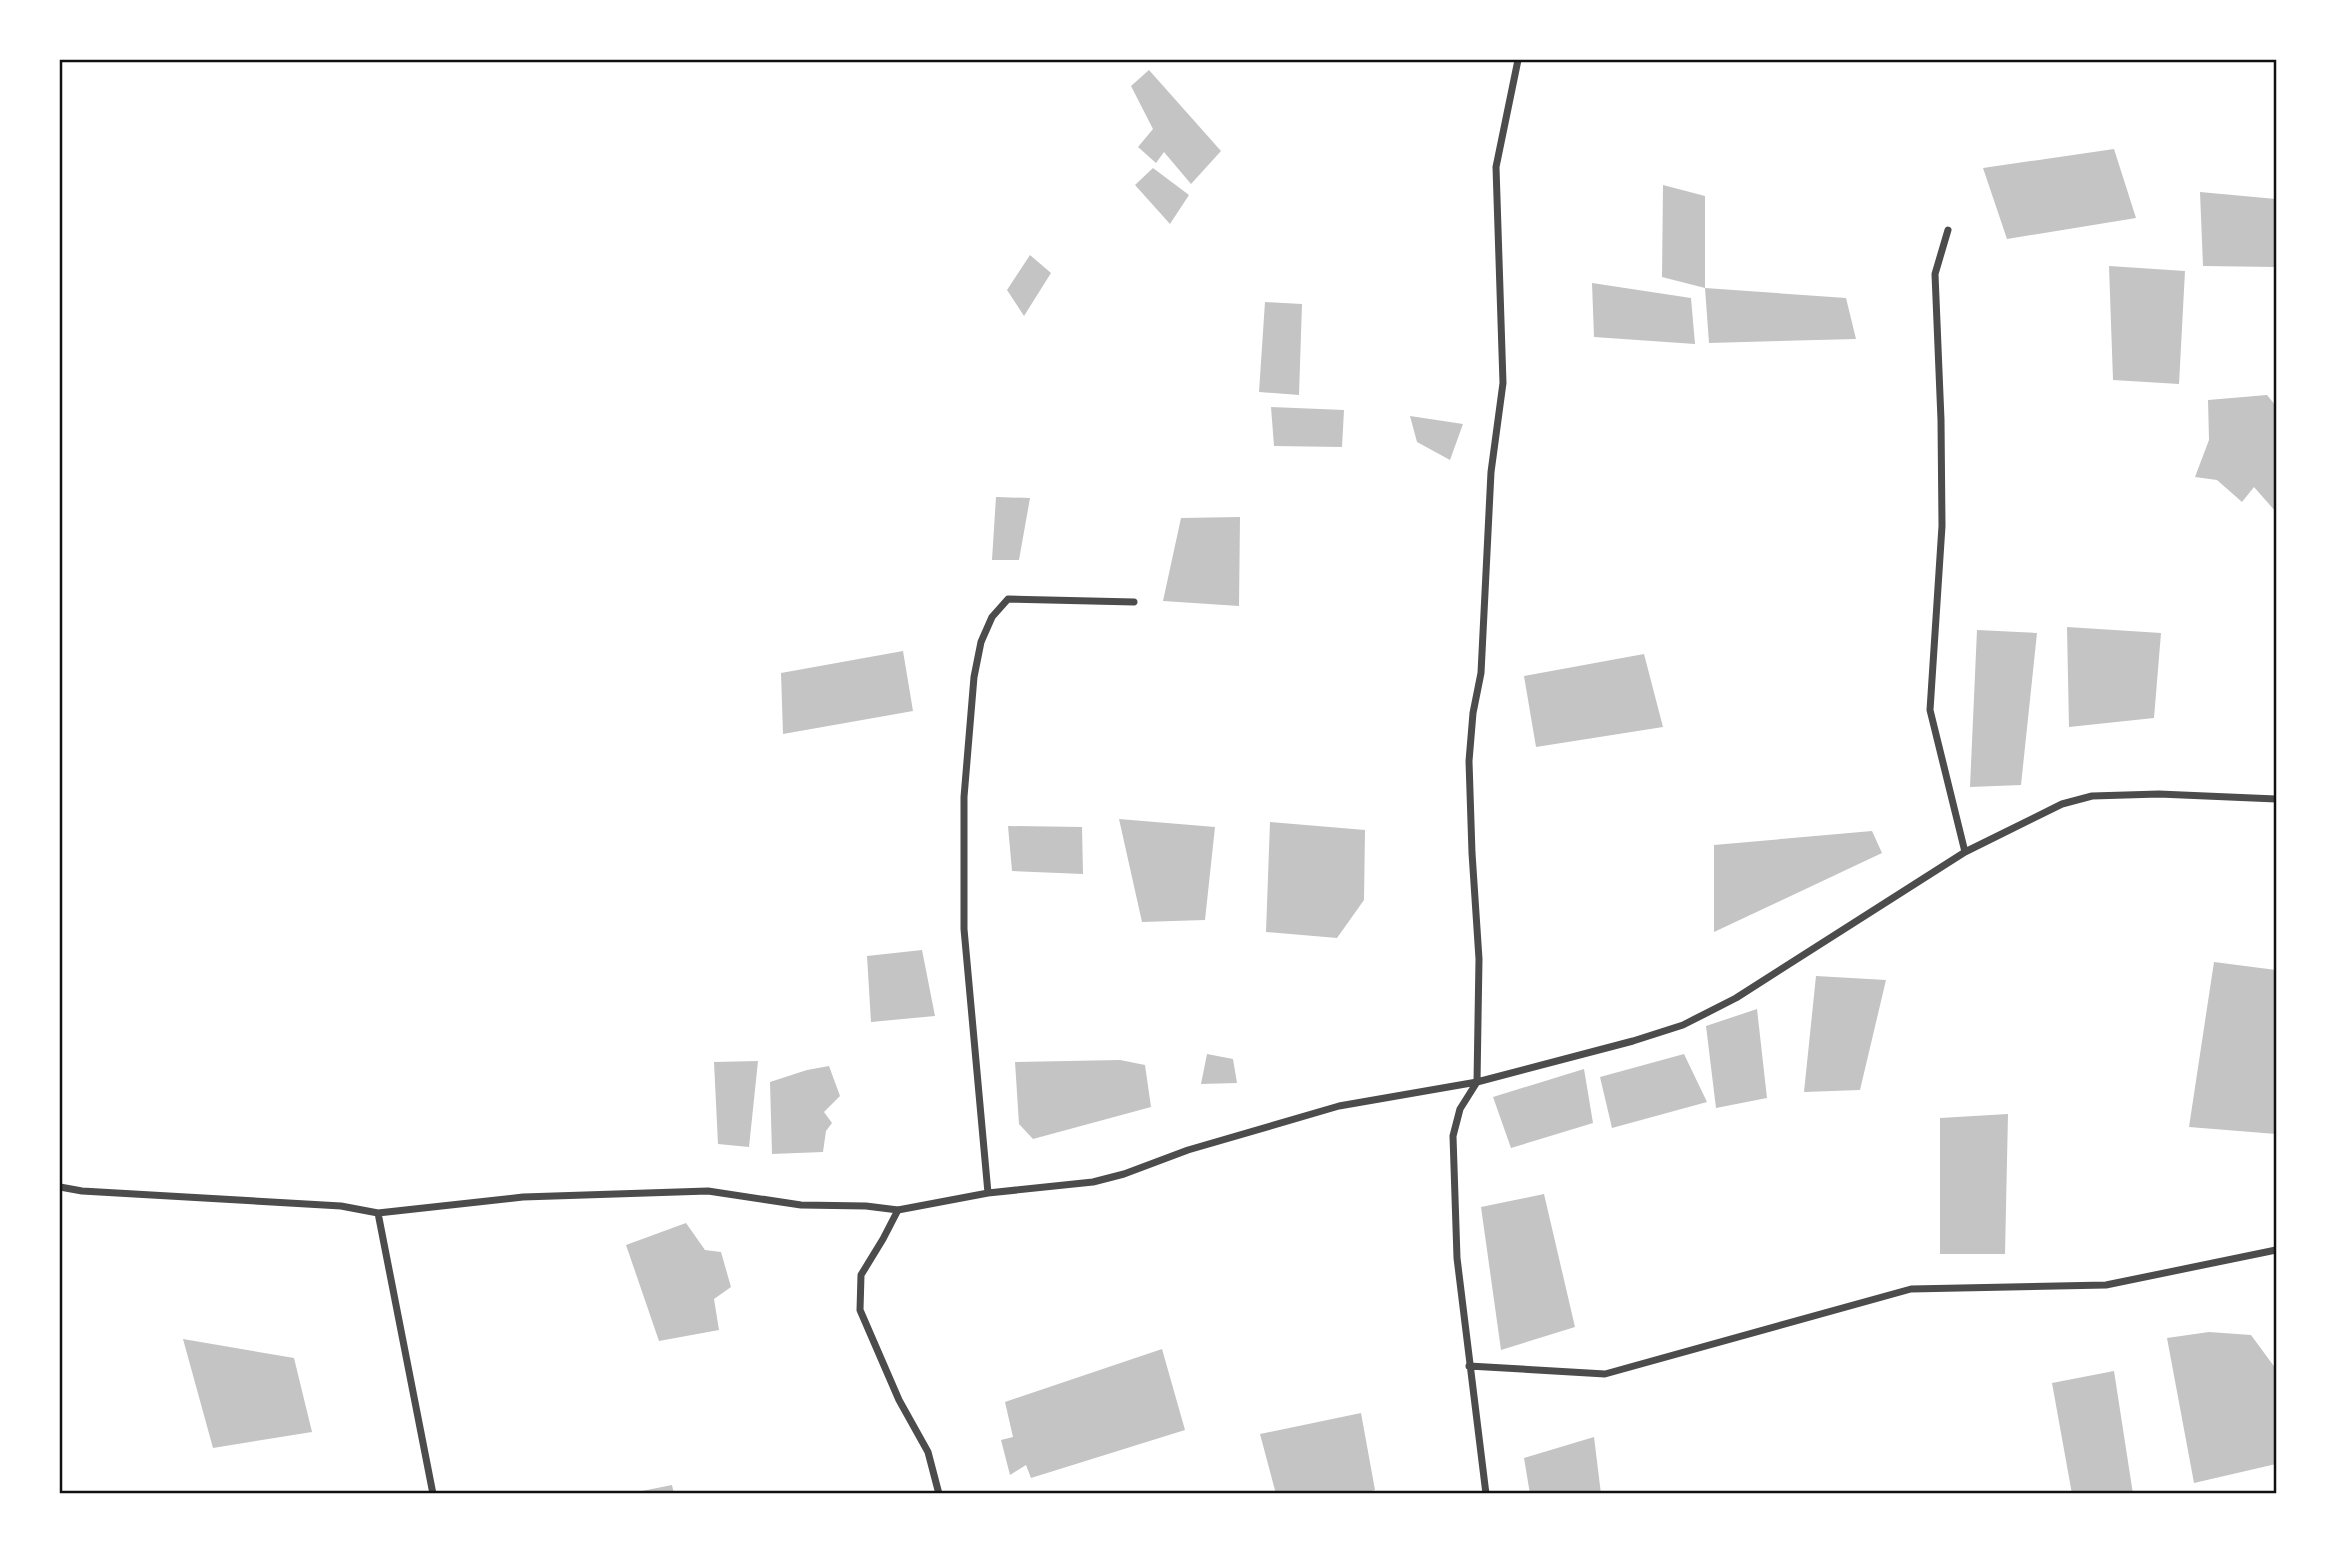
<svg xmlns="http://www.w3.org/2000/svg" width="2336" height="1553" font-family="'Varela Round',sans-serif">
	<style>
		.building { fill: #c4c4c4 }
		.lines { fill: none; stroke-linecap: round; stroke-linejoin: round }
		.minor { stroke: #4c4c4c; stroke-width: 7 }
		.neatline { fill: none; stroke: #111; stroke-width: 2.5 }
	</style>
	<rect width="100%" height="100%" fill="#fff"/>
	<path class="building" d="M 1149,70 L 1221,151 L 1191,184 L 1164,152 L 1156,163 L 1138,147 L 1153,129 L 1131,86 Z
		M 2114,149 L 2136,218 L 2007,239 L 1983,168 Z
		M 1153,168 L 1189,195 L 1170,224 L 1135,185 Z
		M 1663,185 L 1705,196 L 1705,288 L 1662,277 Z
		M 2200,192 L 2276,199 L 2276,267 L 2203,266 Z
		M 1030,255 L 1051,273 L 1024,316 L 1007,290 Z
		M 2109,266 L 2185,271 L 2179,384 L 2113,380 Z
		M 1592,283 L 1691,298 L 1695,344 L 1594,337 Z
		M 1705,288 L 1846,298 L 1856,339 L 1709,343 Z
		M 1265,302 L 1302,304 L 1299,395 L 1259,392 Z
		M 2267,395 L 2276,406 L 2276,512 L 2254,487 L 2242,502 L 2217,480 L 2195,477 L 2209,440 L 2208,400 Z
		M 1271,407 L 1344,410 L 1342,447 L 1274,446 Z
		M 1410,416 L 1463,424 L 1450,460 L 1417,442 Z
		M 996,497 L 1030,498 L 1019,560 L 992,560 Z
		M 1240,517 L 1239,606 L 1163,601 L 1181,518 Z
		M 2067,627 L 2161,633 L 2154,718 L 2069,727 Z
		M 1977,630 L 2037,633 L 2021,785 L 1970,787 Z
		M 903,651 L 913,711 L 783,734 L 781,673 Z
		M 1644,654 L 1663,727 L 1536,747 L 1524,676 Z
		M 1119,819 L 1215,827 L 1205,920 L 1142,922 Z
		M 1270,822 L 1365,830 L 1364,900 L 1337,938 L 1266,932 Z
		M 1008,826 L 1082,827 L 1083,874 L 1012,871 Z
		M 1872,831 L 1882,853 L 1714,932 L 1714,845 Z
		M 922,950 L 935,1016 L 871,1022 L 867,956 Z
		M 2214,962 L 2276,970 L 2276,1134 L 2189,1127 Z
		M 1816,976 L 1886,980 L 1860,1090 L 1804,1092 Z
		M 1757,1009 L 1767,1098 L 1716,1108 L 1706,1026 Z
		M 1207,1054 L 1233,1059 L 1237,1083 L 1201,1084 Z
		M 1684,1054 L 1707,1102 L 1612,1128 L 1600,1077 Z
		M 1120,1060 L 1145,1065 L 1151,1107 L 1033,1139 L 1019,1124 L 1015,1062 Z
		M 758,1061 L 749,1147 L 718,1144 L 714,1062 Z
		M 829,1066 L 840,1096 L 824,1112 L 832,1123 L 826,1131 L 823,1152 L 772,1154 L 770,1082 L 807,1070 Z
		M 1584,1069 L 1593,1123 L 1511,1148 L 1493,1097 Z
		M 2008,1114 L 2005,1254 L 1940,1254 L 1940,1118 Z
		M 1544,1194 L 1575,1327 L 1501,1350 L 1481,1207 Z
		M 686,1223 L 705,1250 L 721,1252 L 731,1287 L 714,1299 L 719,1330 L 659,1341 L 626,1245 Z
		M 2209,1332 L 2251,1335 L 2276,1369 L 2276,1464 L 2194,1483 L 2167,1338 Z
		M 183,1339 L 294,1358 L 312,1432 L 213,1448 Z
		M 1162,1349 L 1185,1430 L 1031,1478 L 1026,1465 L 1010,1475 L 1001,1440 L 1013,1437 L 1005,1402 Z
		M 2114,1371 L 2133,1494 L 2072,1494 L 2052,1383 Z
		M 1361,1413 L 1375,1490 L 1364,1494 L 1276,1494 L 1260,1434 Z
		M 1594,1437 L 1601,1494 L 1530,1494 L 1524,1458 Z
		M 672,1485 L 674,1494 L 638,1494 L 637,1492 Z"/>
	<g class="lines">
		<path class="minor" d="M 1948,230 L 1935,274 L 1941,420 L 1942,526 L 1930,710 L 1965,852
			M 60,1187 L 82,1191 L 341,1206 L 378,1213 L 523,1197 L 708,1191 L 801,1205 L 866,1206 L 898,1210 L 988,1193 L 1093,1182 L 1124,1174 L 1188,1150 L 1339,1106 L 1477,1082 L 1633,1041 L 1683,1025 L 1736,998 L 1965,852 L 2062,804 L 2092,796 L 2159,794 L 2276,799
			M 988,1193 L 964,929 L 964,797 L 974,677 L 981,642 L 992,617 L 1008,599 L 1134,602
			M 898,1210 L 883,1239 L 861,1275 L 860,1310 L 899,1400 L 928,1452 L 939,1494
			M 378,1213 L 433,1494
			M 1469,1366 L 1605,1374 L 1911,1289 L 2106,1285 L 2276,1250
			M 1486,1494 L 1457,1258 L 1453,1136 L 1460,1109 L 1477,1082 L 1479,959 L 1472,853 L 1469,761 L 1473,713 L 1481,673 L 1491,472 L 1503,383 L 1496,167 L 1518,60"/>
	</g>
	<rect width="2336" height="1553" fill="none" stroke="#ffffff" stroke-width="122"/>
	<rect x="61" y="61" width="2214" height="1431" class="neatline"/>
</svg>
